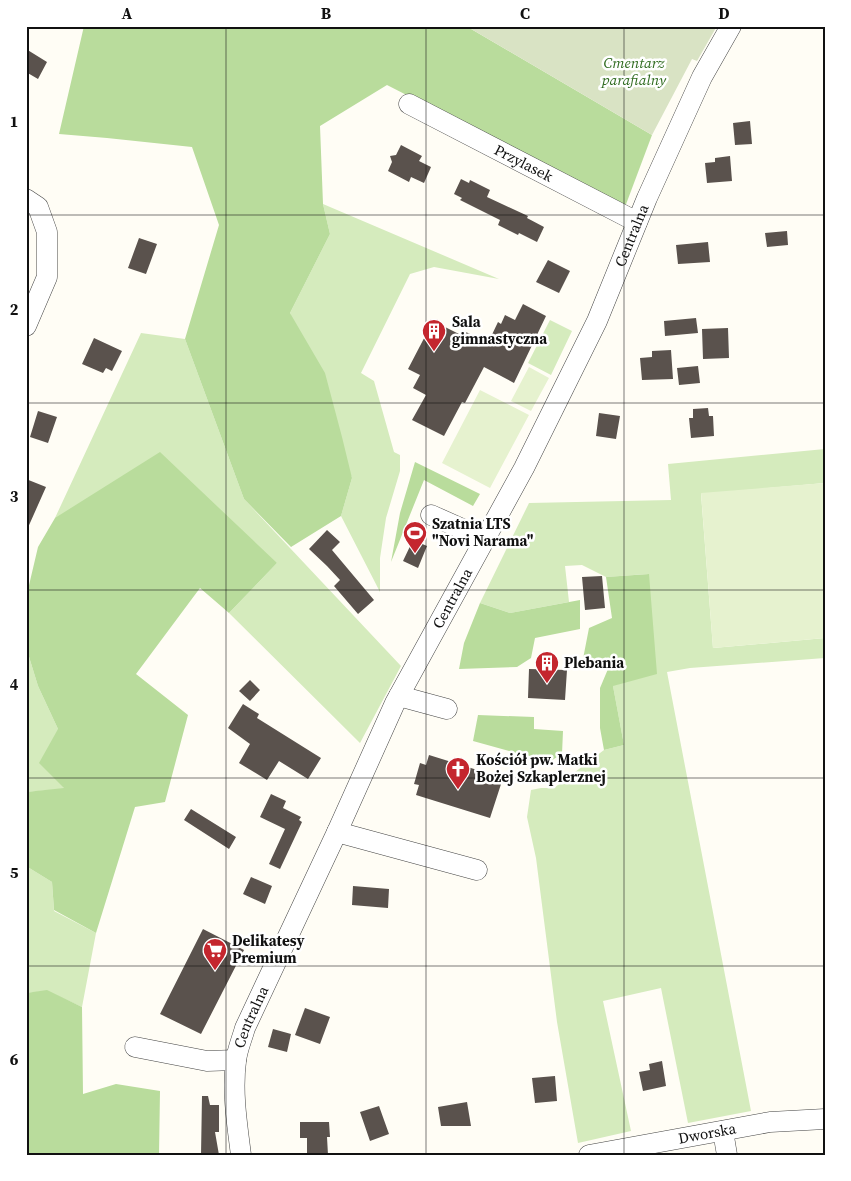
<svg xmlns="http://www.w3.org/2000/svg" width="851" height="1181" font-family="'Source Serif 4',serif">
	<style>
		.green { fill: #d5ebbd }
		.forest { fill: #b9dc9c }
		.cemetery { fill: #d9e3c4 }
		.pitch { fill: #e6f2cf }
		.building { fill: #5a524d }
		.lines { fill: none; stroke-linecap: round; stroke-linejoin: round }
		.minor-casing { stroke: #444; stroke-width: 21 }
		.minor { stroke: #fff; stroke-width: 20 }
		.grid { fill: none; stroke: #111; stroke-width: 1; stroke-opacity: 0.55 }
		.labels { text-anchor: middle; stroke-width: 5; stroke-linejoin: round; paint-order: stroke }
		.park-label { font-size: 15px; font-style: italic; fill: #2f6b1f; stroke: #fff }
		.street-label { font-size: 15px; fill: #111; stroke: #fff }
		.poi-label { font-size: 15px; font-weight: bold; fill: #111; stroke: #fff; text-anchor: start }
		.neatline { fill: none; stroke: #111; stroke-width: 2 }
		.grid-label { font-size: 16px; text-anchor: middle; font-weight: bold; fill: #111 }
	</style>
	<rect width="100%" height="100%" fill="#fffdf5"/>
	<path class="green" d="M 323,204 L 499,279 L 434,267 L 410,274 L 361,373 L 374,381 L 394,452 L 400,455 L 400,471 L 386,518 L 380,558 L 380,592 L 341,516 L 352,478 L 290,313 L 330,234 Z
		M 550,320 L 572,331 L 551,375 L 528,363 Z
		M 141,333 L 185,339 L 244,499 L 401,666 L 360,743 L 229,613 L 277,563 L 55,518 Z
		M 825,449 L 825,483 L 701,494 L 713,648 L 825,638 L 825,658 L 690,668 L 667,672 L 751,1111 L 688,1123 L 661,988 L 603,1001 L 631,1131 L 578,1143 L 557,1022 L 536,858 L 527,817 L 531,790 L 541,788 L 554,788 L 604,750 L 624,745 L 613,686 L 648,574 L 606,577 L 582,565 L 565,566 L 569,602 L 510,613 L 480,603 L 529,503 L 671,500 L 668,464 Z
		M 26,647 L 38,686 L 58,729 L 64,789 L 26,792 Z
		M 26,866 L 52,882 L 54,911 L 96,933 L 82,1007 L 47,991 L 26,993 Z"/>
	<path class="forest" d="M 84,26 L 466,26 L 652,135 L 625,207 L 387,85 L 320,126 L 323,204 L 330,234 L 290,313 L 325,373 L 342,437 L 352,478 L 341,516 L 291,547 L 244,499 L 185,339 L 219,225 L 192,147 L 107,138 L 59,134 Z
		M 160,452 L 277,563 L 229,613 L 200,588 L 136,674 L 188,715 L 165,802 L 135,807 L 96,933 L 54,910 L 52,882 L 26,866 L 26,792 L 64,788 L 39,763 L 58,729 L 38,686 L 26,647 L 26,598 L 38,547 L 55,518 Z
		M 415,462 L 480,494 L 473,506 L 424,480 L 391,562 L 400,513 Z
		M 649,574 L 657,674 L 613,686 L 624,745 L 604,750 L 600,728 L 600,688 L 608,669 L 582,664 L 589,628 L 612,618 L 606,577 Z
		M 580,600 L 580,629 L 535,638 L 531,658 L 517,667 L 459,669 L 464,643 L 480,603 L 510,613 Z
		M 478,715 L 534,717 L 534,729 L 563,731 L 562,754 L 549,762 L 473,741 Z
		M 47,990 L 82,1007 L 83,1094 L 116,1084 L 160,1091 L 159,1155 L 26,1155 L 26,993 Z"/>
	<path class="cemetery" d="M 466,26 L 717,26 L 697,61 L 692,59 L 652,135 Z"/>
	<path class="pitch" d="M 529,367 L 549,378 L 531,411 L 511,401 Z
		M 480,390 L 529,415 L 490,488 L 442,463 Z
		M 825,483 L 825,638 L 713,648 L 701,493 Z"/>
	<path class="building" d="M 26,49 L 47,62 L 38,79 L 26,72 Z
		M 750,121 L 752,144 L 735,145 L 733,123 Z
		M 401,145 L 422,156 L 419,161 L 431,167 L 424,183 L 411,177 L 409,182 L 388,171 L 392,162 L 390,156 L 396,155 Z
		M 730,156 L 732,181 L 707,183 L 705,163 L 715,162 L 715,158 Z
		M 461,179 L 469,183 L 470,180 L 490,190 L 487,197 L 528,216 L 527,218 L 544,227 L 537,242 L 519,233 L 518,235 L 498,225 L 500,220 L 460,200 L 462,198 L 454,194 Z
		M 787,231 L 788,245 L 767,247 L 765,233 Z
		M 139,238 L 157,244 L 146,274 L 128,268 Z
		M 708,242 L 710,262 L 678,264 L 676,245 Z
		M 548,260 L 570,271 L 559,293 L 536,282 Z
		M 523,304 L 546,316 L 514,383 L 484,367 L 465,403 L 462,402 L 444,436 L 412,420 L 426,395 L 413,388 L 420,375 L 408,369 L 433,321 L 461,335 L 464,331 L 488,343 L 498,322 L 501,324 L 505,315 L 515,320 Z
		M 696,318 L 698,333 L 665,336 L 664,321 Z
		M 728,328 L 729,358 L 703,359 L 702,329 Z
		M 94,338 L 122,351 L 112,371 L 106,368 L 103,373 L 82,364 Z
		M 671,350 L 673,379 L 642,380 L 640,358 L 652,357 L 652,351 Z
		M 698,366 L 700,383 L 679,385 L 677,368 Z
		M 708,408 L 709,416 L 713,416 L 714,436 L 691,438 L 689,418 L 693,418 L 693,409 Z
		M 38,411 L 57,417 L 48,443 L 30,437 Z
		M 599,413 L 620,416 L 616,439 L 596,436 Z
		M 26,479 L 46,487 L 26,532 Z
		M 327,530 L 340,542 L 332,550 L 374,600 L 358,614 L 334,586 L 340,580 L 327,566 L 309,549 Z
		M 413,540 L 427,546 L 418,568 L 403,561 Z
		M 602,576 L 605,608 L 585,610 L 582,577 Z
		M 529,669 L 567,670 L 565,700 L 528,698 Z
		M 250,680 L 260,690 L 250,701 L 239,691 Z
		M 243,704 L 259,714 L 257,718 L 321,758 L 308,779 L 279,761 L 267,780 L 239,763 L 250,744 L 228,728 Z
		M 429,755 L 503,778 L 490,818 L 416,795 L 419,785 L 414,784 L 420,763 L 426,765 Z
		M 271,794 L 286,801 L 283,808 L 301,817 L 299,820 L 302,822 L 280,869 L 269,864 L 285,829 L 260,817 Z
		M 191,809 L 236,837 L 229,849 L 184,820 Z
		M 251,877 L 272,886 L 265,904 L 243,894 Z
		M 353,886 L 389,889 L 388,908 L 352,905 Z
		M 203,929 L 244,950 L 201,1034 L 160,1014 Z
		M 305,1008 L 330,1017 L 320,1044 L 295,1035 Z
		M 273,1029 L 291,1034 L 287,1052 L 268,1047 Z
		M 662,1061 L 666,1086 L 643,1091 L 639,1072 L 650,1070 L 649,1064 Z
		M 555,1076 L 557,1101 L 535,1103 L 532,1078 Z
		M 202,1096 L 208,1096 L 210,1105 L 219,1105 L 219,1132 L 215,1132 L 219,1155 L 201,1155 Z
		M 467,1102 L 471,1126 L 441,1126 L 438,1107 Z
		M 379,1106 L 389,1134 L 370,1141 L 360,1112 Z
		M 300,1122 L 329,1122 L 330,1137 L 327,1137 L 328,1155 L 307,1155 L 307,1138 L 300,1138 Z"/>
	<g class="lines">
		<g class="minor-casing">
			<g id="minor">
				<path id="s1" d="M 409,104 L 637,222"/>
				<path d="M 26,199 L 38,207 L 47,232 L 47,277 L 26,326"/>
				<path d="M 431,515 L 485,539"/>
				<path d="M 399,696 L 447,709"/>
				<path d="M 337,832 L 477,870"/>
				<path d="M 135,1047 L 207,1061 L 236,1060"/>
				<path d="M 723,1131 L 727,1155"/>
				<path id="s2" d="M 241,1155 C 237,1124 232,1092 236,1061 C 237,1050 242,1039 245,1028 L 337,832 L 395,703 L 524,468 L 597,321 L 647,198 L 702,77 L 731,26"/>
				<path id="s3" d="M 589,1155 L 770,1122 L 825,1119"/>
			</g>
		</g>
		<use href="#minor" class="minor"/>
	</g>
	<path class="grid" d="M 226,26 L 226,1155M 426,26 L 426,1155M 624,26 L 624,1155M 26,215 L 825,215M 26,403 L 825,403M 26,590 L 825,590M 26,778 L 825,778M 26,966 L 825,966"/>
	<defs>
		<g id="building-pin" transform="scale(1.25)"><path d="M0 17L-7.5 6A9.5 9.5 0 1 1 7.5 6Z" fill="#c4262e" stroke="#fff"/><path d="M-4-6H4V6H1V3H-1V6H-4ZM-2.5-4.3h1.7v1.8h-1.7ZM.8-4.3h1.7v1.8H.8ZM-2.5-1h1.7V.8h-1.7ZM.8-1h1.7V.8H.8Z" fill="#fff"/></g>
		<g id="stadium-pin" transform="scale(1.25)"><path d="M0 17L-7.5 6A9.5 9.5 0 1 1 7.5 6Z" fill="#c4262e" stroke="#fff"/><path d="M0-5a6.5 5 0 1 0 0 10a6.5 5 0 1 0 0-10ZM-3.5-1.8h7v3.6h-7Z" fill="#fff"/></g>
		<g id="church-pin" transform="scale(1.25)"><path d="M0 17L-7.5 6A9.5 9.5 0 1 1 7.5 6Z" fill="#c4262e" stroke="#fff"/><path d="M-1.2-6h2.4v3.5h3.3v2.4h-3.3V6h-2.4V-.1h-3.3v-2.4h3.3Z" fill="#fff"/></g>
		<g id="supermarket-pin" transform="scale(1.25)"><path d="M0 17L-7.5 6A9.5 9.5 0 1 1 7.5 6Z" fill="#c4262e" stroke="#fff"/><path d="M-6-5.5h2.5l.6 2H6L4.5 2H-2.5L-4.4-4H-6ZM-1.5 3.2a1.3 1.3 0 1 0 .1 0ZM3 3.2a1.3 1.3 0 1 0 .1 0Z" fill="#fff"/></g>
	</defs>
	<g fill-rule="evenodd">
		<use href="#building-pin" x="434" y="331"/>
		<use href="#stadium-pin" x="415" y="533"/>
		<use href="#building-pin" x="547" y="663"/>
		<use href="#church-pin" x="458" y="769"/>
		<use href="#supermarket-pin" x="215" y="950"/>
	</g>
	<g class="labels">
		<g class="park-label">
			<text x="634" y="68">Cmentarz<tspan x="634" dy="17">parafialny</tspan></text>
		</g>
		<g class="street-label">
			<text dy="5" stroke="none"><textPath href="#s1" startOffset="129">Przylasek</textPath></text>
			<text dy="5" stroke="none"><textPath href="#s2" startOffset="1011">Centralna</textPath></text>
			<text dy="5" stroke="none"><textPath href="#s2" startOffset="606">Centralna</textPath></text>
			<text dy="5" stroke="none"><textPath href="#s2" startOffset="141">Centralna</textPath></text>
			<text dy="5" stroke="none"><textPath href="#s3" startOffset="120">Dworska</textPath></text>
		</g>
		<g class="poi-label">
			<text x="452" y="327">Sala<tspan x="452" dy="17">gimnastyczna</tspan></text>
			<text x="432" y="529">Szatnia LTS<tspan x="432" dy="17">"Novi Narama"</tspan></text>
			<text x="564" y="668">Plebania</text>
			<text x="476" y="765">Kościół pw. Matki<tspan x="476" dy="17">Bożej Szkaplerznej</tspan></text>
			<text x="232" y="946">Delikatesy<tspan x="232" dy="17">Premium</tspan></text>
		</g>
	</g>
	<rect width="851" height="1181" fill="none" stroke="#ffffff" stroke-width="55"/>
	<rect x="28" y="28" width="796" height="1126" class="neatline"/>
	<g class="grid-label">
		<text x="127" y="19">A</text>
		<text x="326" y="19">B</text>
		<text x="525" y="19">C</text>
		<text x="724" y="19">D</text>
		<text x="14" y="127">1</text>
		<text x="14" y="315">2</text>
		<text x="14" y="502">3</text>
		<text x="14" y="690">4</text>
		<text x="14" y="878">5</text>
		<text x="14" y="1065">6</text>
	</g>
</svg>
